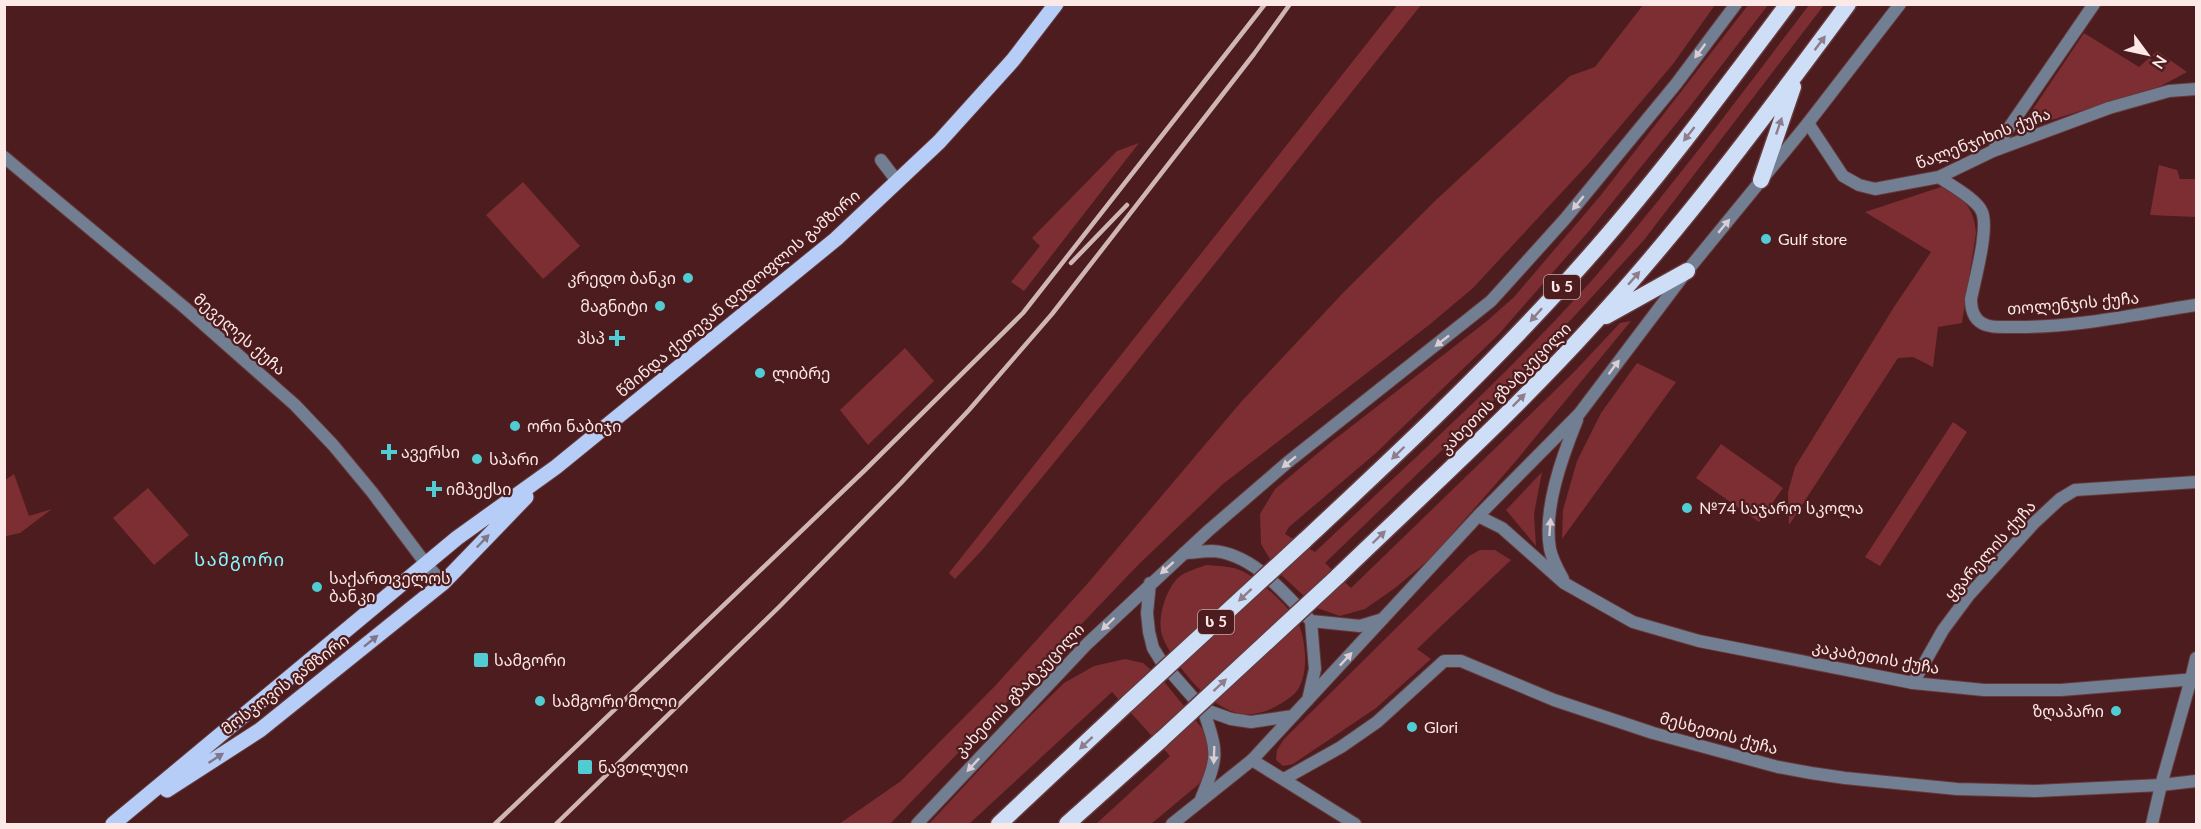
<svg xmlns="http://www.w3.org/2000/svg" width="2201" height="829" font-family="Lato,'Noto Sans Georgian',sans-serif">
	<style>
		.green { fill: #7d2e32 }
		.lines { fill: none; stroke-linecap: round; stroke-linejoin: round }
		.minor-casing { stroke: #66393a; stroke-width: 14 }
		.tertiary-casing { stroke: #66393a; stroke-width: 14 }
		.primary-casing { stroke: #66393a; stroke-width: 17 }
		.trunk-casing { stroke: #66393a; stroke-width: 19 }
		.minor { stroke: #727e92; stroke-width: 12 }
		.tertiary { stroke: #727e92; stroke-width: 12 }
		.primary { stroke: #b6cef7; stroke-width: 15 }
		.trunk { stroke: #cedef7; stroke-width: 16 }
		.rail { stroke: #d0b5b5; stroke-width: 4.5 }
		.trunk-bridge-casing { stroke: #66393a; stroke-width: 19; stroke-linecap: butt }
		.trunk-bridge { stroke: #cedef7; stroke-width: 16 }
		.oneway { fill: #8e7d8a }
		.oneway2 { fill: #daced2 }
		.oneway3 { fill: #82758a }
		.poi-dot { fill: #51ccd3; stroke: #4d1c1e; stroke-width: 2 }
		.labels { text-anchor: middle; stroke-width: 4.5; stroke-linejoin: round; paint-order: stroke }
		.shield { fill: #4d1c1e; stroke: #c8abab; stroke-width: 1.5 }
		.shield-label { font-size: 15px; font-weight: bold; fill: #fce8e7 }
		.street-label { font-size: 16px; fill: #fce8e7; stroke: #4d1c1e }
		.poi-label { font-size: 16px; fill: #fce8e7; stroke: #4d1c1e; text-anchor: start }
		.neighbourhood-label { font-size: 18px; letter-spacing: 1.5px; fill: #8df8ff; stroke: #4d1c1e }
	</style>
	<rect width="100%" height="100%" fill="#4d1c1e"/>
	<path class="green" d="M 1398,4 L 1421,5 L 1122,380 L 983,549 L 955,579 L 949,573 Z
		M 1643,5 L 1715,5 L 1673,64 L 1590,162 L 1473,288 L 1429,325 L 1223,484 L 1139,564 L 890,824 L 839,824 L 901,781 L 995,686 L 1088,583 L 1241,402 L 1341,295 L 1436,200 L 1570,76 L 1595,67 Z
		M 1748,5 L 1768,5 L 1688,109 L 1589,231 L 1498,335 L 1376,453 L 1289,527 L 1285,534 L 1315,552 C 1409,463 1507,376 1593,279 C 1669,191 1739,97 1809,5 L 1824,5 L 1644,240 L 1523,372 L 1325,563 L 1351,588 L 1574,372 L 1620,323 L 1631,321 L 1515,462 L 1431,558 L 1395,588 L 1365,609 L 1340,616 L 1317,608 L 1277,571 L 1261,544 L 1260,514 L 1275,489 L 1330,443 L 1487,321 L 1514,297 L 1601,195 Z
		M 2084,33 L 2139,67 L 2157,51 L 2187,72 L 2161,86 L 2019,130 Z
		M 1139,143 L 1024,291 L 1011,282 L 1040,246 L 1032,238 L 1117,151 Z
		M 2159,165 L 2177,170 L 2180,179 L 2196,179 L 2196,217 L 2150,215 Z
		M 523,182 L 580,246 L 543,279 L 486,215 Z
		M 1941,187 C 1964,198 1974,207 1976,233 L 1962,323 L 1938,327 L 1933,367 L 1913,357 L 1898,358 L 1789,525 L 1788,492 L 1795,467 L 1894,307 L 1931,252 L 1865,212 Z
		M 905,348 L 934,381 L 868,445 L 840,410 Z
		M 1637,363 L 1676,382 L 1562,539 L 1563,510 L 1577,461 L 1601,413 Z
		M 1953,422 L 1967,432 L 1880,566 L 1865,557 Z
		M 1721,444 L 1783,488 L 1759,522 L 1696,478 Z
		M 1542,472 L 1534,514 L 1536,546 L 1506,510 Z
		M 14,474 L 29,516 L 52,509 L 20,533 L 7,536 L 4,535 L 5,480 Z
		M 148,488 L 189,535 L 154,565 L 113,518 Z
		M 1480,550 L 1495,550 L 1511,560 L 1417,649 L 1431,659 L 1376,708 L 1293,764 L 1283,766 L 1276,760 L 1277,750 L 1284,739 L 1469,556 Z
		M 1206,565 C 1217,566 1232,566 1242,571 C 1258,578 1291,608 1298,623 C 1307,642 1310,682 1292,696 C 1278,707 1260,716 1242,714 C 1211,710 1174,665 1163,638 C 1156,622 1165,590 1178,578 C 1184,572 1198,568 1206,565 Z
		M 1125,659 L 1143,663 L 1162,679 L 1205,732 L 1210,753 L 1209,766 L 1199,784 L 1151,824 L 1096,824 L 1170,756 L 1112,692 L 969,824 L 929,824 L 1021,725 L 1064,683 L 1094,666 Z"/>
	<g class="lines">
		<g class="minor-casing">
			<path id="minor" d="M 1808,123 L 1843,176 L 1859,185 L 1875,189 L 1939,177 L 1993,151 L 2109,108 L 2169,91 L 2196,89
				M 1993,151 L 2094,4
				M 881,160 L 897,181
				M 1939,177 C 1950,185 1977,199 1982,212 C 1989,229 1975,279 1971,299 C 1971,310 1974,321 1986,325 C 1994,328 2005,327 2013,327 C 2074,328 2136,314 2196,305
				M 426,564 L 443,583
				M 2191,679 L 2196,658
				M 1913,683 L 1943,630 L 1969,595 L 2034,523 L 2060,499 L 2075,490 L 2196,482
				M 1252,760 L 1355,824
				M 1284,779 L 1341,747 L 1377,722 L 1444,661 L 1461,661 L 1554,700 L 1653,733 L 1778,767 L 1811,773 L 1845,778 L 1957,789 L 2036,791 L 2161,785 L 2196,781"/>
		</g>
		<g class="tertiary-casing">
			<path id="tertiary" d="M 4,157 L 184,307 L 295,405 L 333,445 L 372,492 L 426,564
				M 1478,516 L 1502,528 L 1564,583 L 1633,622 L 1699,641 L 1913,683 L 1984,690 L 2061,690 L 2196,679
				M 1184,553 C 1193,553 1203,551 1212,551 C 1253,553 1285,594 1311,621 L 1315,669 L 1308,700
				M 1563,579 C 1558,570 1552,559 1550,549 C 1543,509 1562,457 1577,420
				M 1150,583 L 1147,613 L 1149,632 L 1153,648 L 1161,661 L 1203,709 L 1231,719 L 1251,722 L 1293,716
				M 1311,621 L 1360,626 L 1383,619
				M 1201,799 C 1219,755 1218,753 1203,709
				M 917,824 L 1087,644 L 1208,531 L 1288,462 L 1491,301 L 1565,219 L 1676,84 L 1736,4
				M 1172,824 L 1252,760 L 1478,516 L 1579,414 L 1687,271 L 1808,123 L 1900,4
				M 2152,824 L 2161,785 L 2191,679"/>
		</g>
		<g class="primary-casing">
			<path id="primary" d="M 167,790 L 260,730 L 443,583 L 526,497
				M 113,824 L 457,538 L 556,467 L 836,239 L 939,142 L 1013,60 L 1056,4"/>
		</g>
		<g class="trunk-casing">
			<path id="trunk" d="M 1761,180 L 1793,87
				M 1606,316 L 1687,271
				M 1304,541 C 1395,456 1486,371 1569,279 C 1648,192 1718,98 1788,4
				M 1337,577 C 1424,493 1515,411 1596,321 C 1687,222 1768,112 1848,4
				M 999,824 L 1128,703
				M 1067,824 L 1162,739"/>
		</g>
		<use href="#minor" class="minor"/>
		<use href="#tertiary" class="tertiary"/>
		<use href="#primary" class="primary"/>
		<use href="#trunk" class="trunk"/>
		<path class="rail" d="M 1071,263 L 1127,205
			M 495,824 L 865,470 L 1023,313 L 1265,4
			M 556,824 L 780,606 L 901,483 L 969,410 L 1052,314 L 1254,54 L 1290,4"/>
		<g class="trunk-bridge-casing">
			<path id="trunk-bridge" d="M 1128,703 L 1304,541
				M 1162,739 L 1337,577"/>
		</g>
		<use href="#trunk-bridge" class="trunk-bridge"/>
	</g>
	<defs><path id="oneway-solid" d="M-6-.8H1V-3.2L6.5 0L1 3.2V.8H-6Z" transform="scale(1.5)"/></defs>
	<g class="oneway">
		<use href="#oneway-solid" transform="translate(1820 43) rotate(-53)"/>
		<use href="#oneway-solid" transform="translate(1779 126) rotate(-71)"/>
		<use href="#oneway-solid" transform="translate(1689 134) rotate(128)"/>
		<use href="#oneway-solid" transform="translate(1634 278) rotate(-49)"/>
		<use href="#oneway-solid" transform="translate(1536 315) rotate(132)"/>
		<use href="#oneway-solid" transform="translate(1519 400) rotate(-45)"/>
		<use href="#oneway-solid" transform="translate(1398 453) rotate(136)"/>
		<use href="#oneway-solid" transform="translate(1379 537) rotate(-44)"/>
		<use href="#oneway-solid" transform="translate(1245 595) rotate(137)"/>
		<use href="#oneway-solid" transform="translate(1220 685) rotate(-43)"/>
		<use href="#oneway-solid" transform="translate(1086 743) rotate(137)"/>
	</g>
	<g class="oneway2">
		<use href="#oneway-solid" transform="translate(1700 51) rotate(127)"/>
		<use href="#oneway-solid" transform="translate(1578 203) rotate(129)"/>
		<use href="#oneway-solid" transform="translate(1724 226) rotate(-50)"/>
		<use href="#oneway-solid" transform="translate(1442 341) rotate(142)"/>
		<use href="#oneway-solid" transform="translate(1614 367) rotate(-53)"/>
		<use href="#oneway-solid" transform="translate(1289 462) rotate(141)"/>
		<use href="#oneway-solid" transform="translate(1550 527) rotate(-86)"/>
		<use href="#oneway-solid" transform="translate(1167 568) rotate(138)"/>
		<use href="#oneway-solid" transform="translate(1108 624) rotate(136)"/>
		<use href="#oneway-solid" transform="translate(1346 659) rotate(-47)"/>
		<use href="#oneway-solid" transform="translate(1214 755) rotate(92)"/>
		<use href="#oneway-solid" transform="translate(973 765) rotate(133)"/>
	</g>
	<g class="oneway3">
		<use href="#oneway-solid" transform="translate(483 541) rotate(-46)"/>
		<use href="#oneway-solid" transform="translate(371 641) rotate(-39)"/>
		<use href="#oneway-solid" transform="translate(216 758) rotate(-33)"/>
	</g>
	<g class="poi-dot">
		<circle cx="1766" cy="239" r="6"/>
		<circle cx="688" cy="278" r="6"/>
		<circle cx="660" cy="306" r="6"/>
		<path d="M614 329h6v6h6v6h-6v6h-6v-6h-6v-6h6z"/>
		<circle cx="760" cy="373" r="6"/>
		<circle cx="515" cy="426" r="6"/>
		<path d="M386 443h6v6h6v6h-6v6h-6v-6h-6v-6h6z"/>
		<circle cx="477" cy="459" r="6"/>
		<path d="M431 480h6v6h6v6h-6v6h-6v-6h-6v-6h6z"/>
		<circle cx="1687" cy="508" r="6"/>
		<circle cx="317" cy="587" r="6"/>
		<rect x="473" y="652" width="16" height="16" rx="3"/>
		<circle cx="540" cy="701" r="6"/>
		<circle cx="2116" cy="711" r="6"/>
		<circle cx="1412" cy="727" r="6"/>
		<rect x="577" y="759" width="16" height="16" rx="3"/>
	</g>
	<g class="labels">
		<g class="shield">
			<rect x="1544" y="275" width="36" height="24" rx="4.5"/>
			<rect x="1198" y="610" width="36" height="24" rx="4.5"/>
		</g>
		<g class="shield-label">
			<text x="1562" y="292">ს 5</text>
			<text x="1216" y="627">ს 5</text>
		</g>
		<g class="street-label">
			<text transform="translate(1983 138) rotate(-21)" y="6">წალენჯიხის ქუჩა</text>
			<text transform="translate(738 293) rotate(-40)" y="6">წმინდა ქეთევან დედოფლის გამზირი</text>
			<text transform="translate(2073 303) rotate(-5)" y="6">თოლენჯის ქუჩა</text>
			<text transform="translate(240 334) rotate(41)" y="6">მეველეს ქუჩა</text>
			<text transform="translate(1505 388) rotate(-45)" y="6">კახეთის გზატკეცილი</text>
			<text transform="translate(1990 550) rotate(-48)" y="6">ყვარელის ქუჩა</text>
			<text transform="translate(1876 657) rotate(10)" y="6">კაკაბეთის ქუჩა</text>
			<text transform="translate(285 684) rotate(-37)" y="6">მოსკოვის გამზირი</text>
			<text transform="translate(1019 690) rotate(-46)" y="6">კახეთის გზატკეცილი</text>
			<text transform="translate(1719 733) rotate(15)" y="6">მესხეთის ქუჩა</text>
		</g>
		<g class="poi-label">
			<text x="1778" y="245">Gulf store</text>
			<text x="676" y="284" text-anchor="end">კრედო ბანკი</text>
			<text x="648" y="312" text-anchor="end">მაგნიტი</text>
			<text x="605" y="344" text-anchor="end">პსპ</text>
			<text x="772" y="379">ლიბრე</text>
			<text x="527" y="432">ორი ნაბიჯი</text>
			<text x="401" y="458">ავერსი</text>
			<text x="489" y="465">სპარი</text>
			<text x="446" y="495">იმპექსი</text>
			<text x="1699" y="514">№74 საჯარო სკოლა</text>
			<text x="329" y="584">საქართველოს<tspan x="329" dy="18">ბანკი</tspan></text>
			<text x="494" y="666">სამგორი</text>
			<text x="552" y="707">სამგორი მოლი</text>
			<text x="2104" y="717" text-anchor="end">ზღაპარი</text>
			<text x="1424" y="733">Glori</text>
			<text x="598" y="773">ნავთლუღი</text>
		</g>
		<g class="neighbourhood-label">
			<text x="240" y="566">სამგორი</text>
		</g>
	</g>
	<rect width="2201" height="829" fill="none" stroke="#fce8e7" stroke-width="12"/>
	<g transform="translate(2147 54) rotate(123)" stroke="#4d1c1e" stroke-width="4.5" paint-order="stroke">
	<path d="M0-4.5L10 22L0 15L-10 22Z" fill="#fce8e7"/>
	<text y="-9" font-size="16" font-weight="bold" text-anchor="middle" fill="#fce8e7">N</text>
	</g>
</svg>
